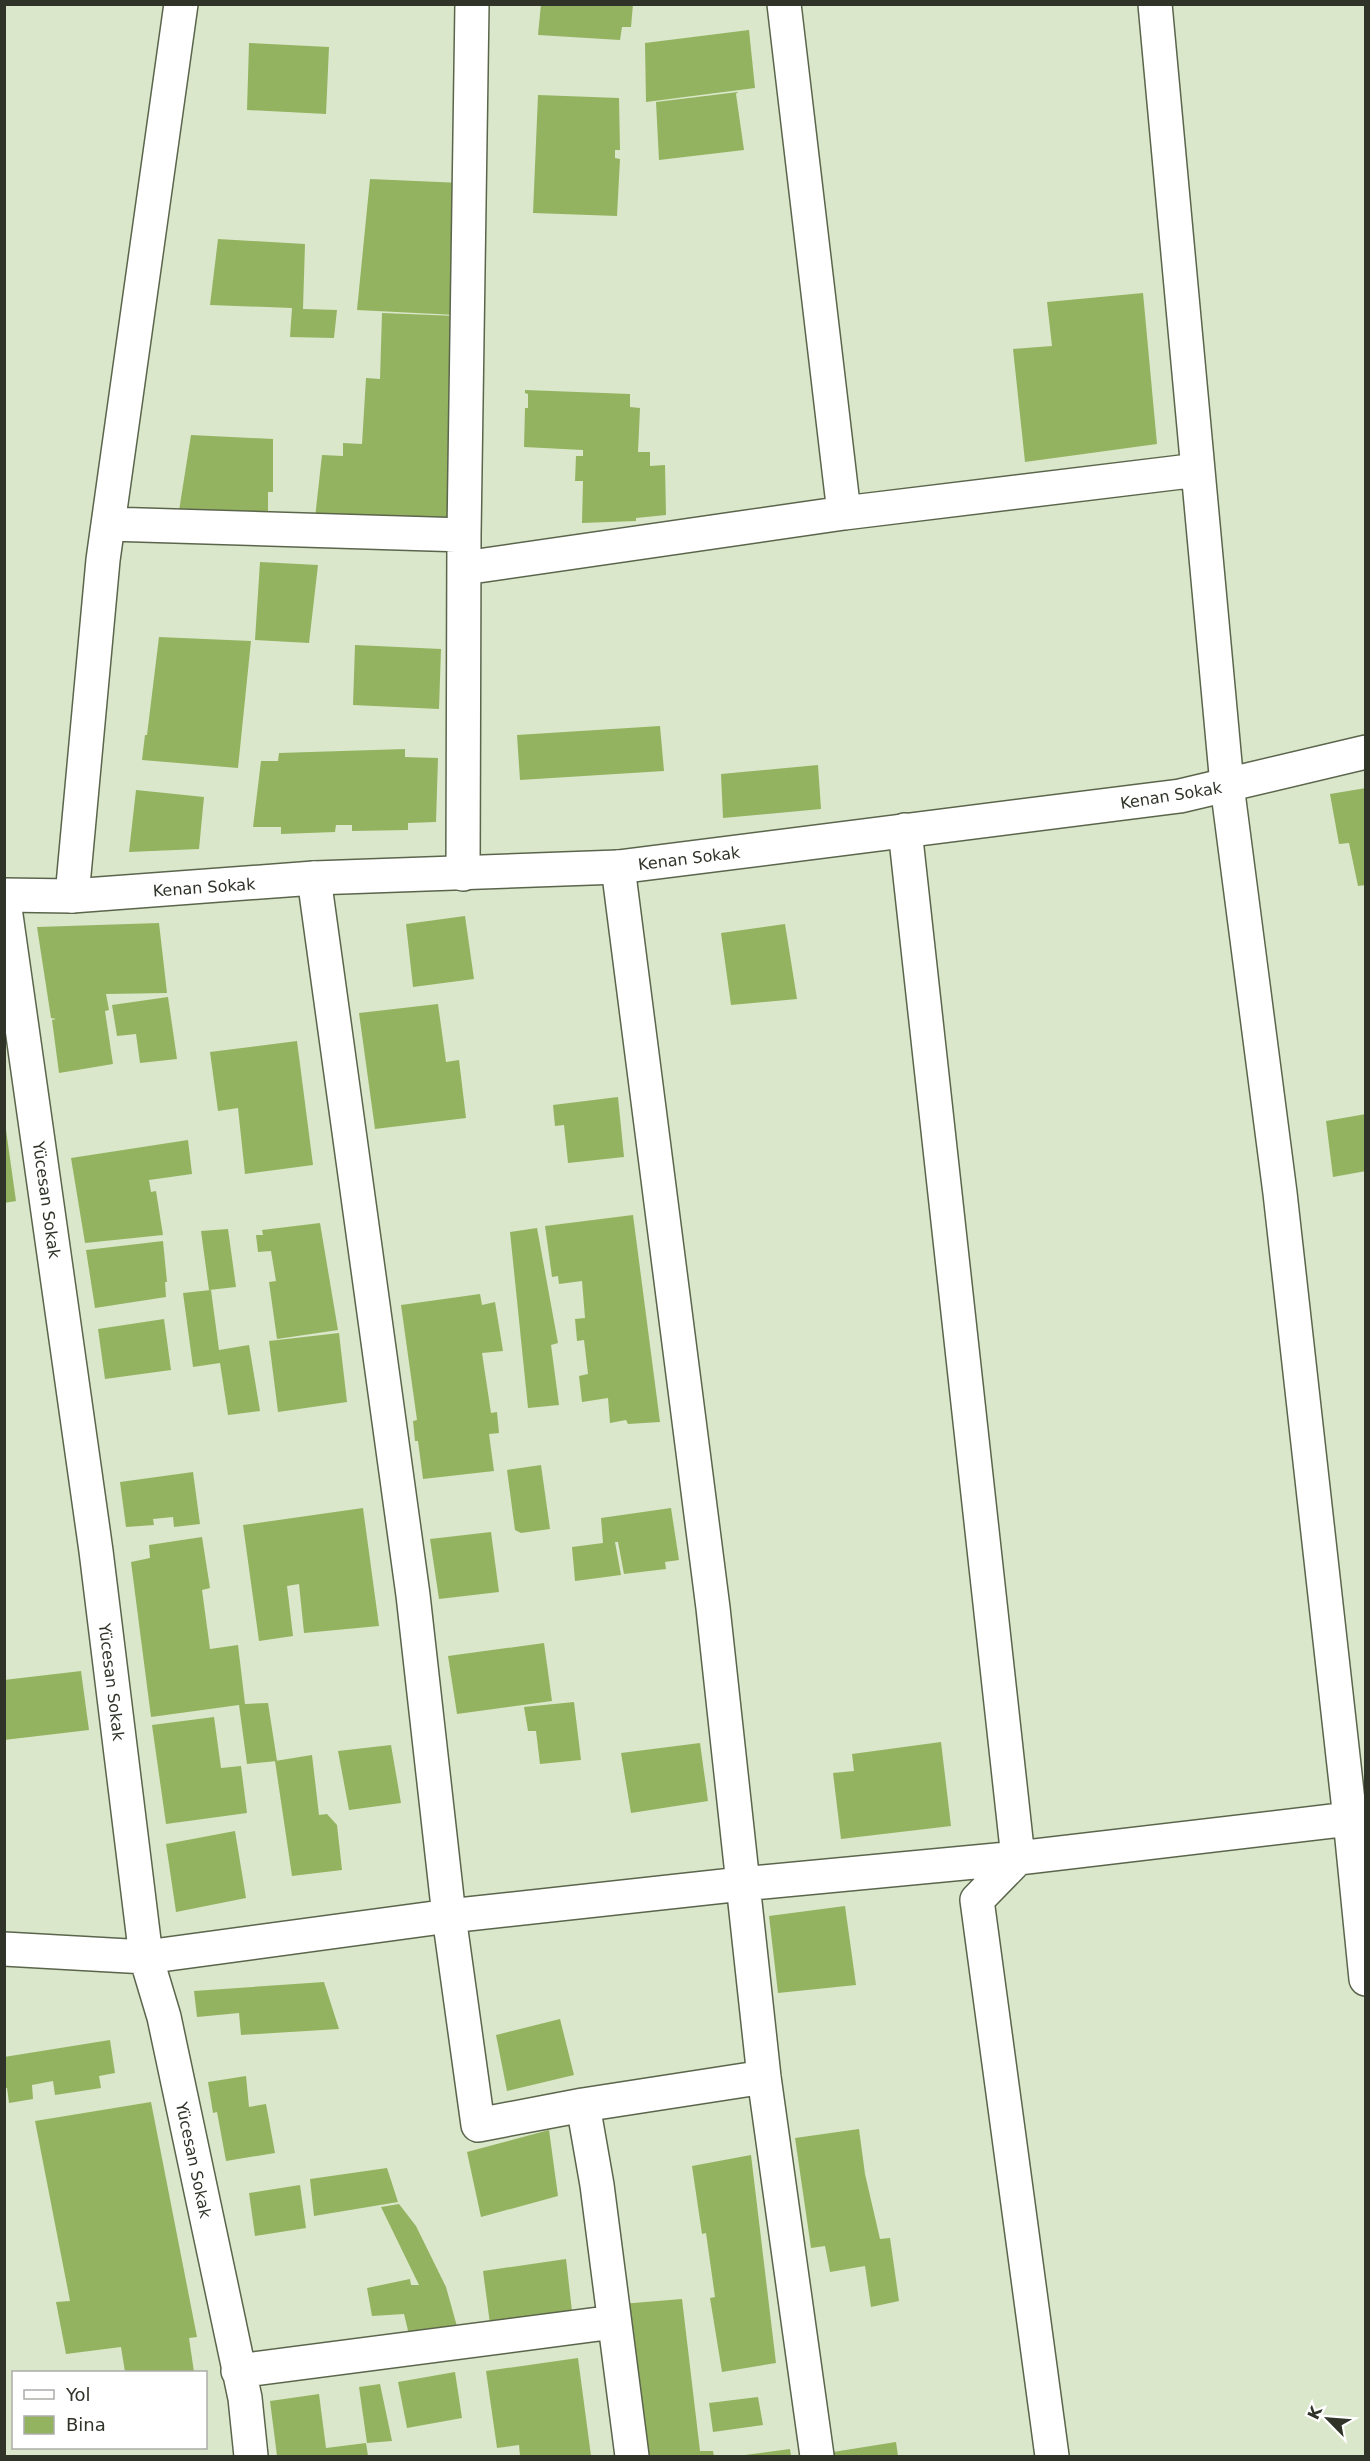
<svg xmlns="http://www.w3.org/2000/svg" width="1370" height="2461" font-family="'DejaVu Sans',sans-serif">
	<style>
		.building { fill: #94b360 }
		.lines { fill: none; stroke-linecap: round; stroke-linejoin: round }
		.minor-casing { stroke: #5b654c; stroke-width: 36 }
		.tertiary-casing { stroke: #5b654c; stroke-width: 36 }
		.minor { stroke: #fff; stroke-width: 33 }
		.tertiary { stroke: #fff; stroke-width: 33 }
		.labels { text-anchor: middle; stroke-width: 4.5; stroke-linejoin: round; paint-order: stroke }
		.street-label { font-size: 16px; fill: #2f3328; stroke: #fff }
	</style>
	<rect width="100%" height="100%" fill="#dae7ca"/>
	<path class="building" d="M 541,4 L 633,4 L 631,27 L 622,27 L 620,40 L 538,35 Z
		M 749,30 L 755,88 L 646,102 L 645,43 Z
		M 249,43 L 329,47 L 326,114 L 247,110 Z
		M 738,92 L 736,94 L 744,150 L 659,160 L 656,102 Z
		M 538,95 L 619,98 L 620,150 L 615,150 L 615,158 L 620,159 L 617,216 L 533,213 Z
		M 370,179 L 462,183 L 456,315 L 357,310 Z
		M 218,239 L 305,244 L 303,309 L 337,310 L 334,338 L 290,337 L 292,308 L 210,305 Z
		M 1143,293 L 1157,444 L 1025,462 L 1013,349 L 1052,346 L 1047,302 Z
		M 382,313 L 457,316 L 447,524 L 315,518 L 322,455 L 343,456 L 343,443 L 362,444 L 366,378 L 380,379 Z
		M 525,390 L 630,394 L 630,407 L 640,408 L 638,452 L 650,452 L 650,466 L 665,465 L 666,515 L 636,518 L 636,521 L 582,523 L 583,481 L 575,481 L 576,456 L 583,456 L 583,450 L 524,447 L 525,408 L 528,408 L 528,394 L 525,393 Z
		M 191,435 L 273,439 L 273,492 L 268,492 L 268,520 L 178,517 Z
		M 260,562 L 318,565 L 309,643 L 255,640 Z
		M 159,637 L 251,641 L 238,768 L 142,760 L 145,735 L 147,735 Z
		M 355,645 L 441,649 L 439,709 L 353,705 Z
		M 660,726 L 664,771 L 520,780 L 517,735 Z
		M 405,749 L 405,757 L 438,758 L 436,822 L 408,823 L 408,830 L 352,831 L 352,825 L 336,825 L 335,832 L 281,834 L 281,827 L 253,827 L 261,761 L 278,761 L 279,753 Z
		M 818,765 L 821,809 L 723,818 L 721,774 Z
		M 1366,788 L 1366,885 L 1358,886 L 1349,843 L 1339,844 L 1330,794 Z
		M 136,790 L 204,797 L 199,849 L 129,852 Z
		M 465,916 L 474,979 L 413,987 L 406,924 Z
		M 159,923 L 167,993 L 106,994 L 109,1010 L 105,1011 L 113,1064 L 59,1073 L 52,1020 L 56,1019 L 51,1018 L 37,927 Z
		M 785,924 L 797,999 L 731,1005 L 721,933 Z
		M 168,997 L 177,1059 L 140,1063 L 136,1034 L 117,1036 L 112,1005 Z
		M 438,1004 L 446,1062 L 459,1060 L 466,1118 L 375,1129 L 359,1013 Z
		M 297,1041 L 313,1165 L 245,1174 L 238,1108 L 218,1111 L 210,1052 Z
		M 618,1097 L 624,1157 L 568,1163 L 564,1125 L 555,1126 L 553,1105 Z
		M 1366,1114 L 1366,1171 L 1333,1177 L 1326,1121 Z
		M 6,1130 L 16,1201 L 4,1203 L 4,1131 Z
		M 188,1140 L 192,1174 L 149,1180 L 151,1192 L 156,1191 L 163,1235 L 85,1243 L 71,1158 Z
		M 633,1215 L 660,1422 L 628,1424 L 626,1420 L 610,1423 L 608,1398 L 582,1402 L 579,1376 L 588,1374 L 584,1340 L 577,1341 L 575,1319 L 585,1318 L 582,1281 L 559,1284 L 558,1276 L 552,1277 L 545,1226 Z
		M 320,1223 L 338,1330 L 277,1339 L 269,1282 L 276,1281 L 271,1251 L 258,1252 L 256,1235 L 263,1235 L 262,1230 Z
		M 537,1228 L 558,1343 L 551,1345 L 559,1405 L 528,1408 L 510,1232 Z
		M 228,1229 L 236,1287 L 209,1290 L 201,1231 Z
		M 163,1241 L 167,1282 L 165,1282 L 166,1297 L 95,1308 L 86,1250 Z
		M 211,1290 L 219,1350 L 249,1345 L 260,1411 L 228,1415 L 220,1363 L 193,1367 L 183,1293 Z
		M 480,1294 L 482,1305 L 495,1302 L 503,1351 L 482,1353 L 491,1413 L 497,1412 L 499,1433 L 489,1434 L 494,1471 L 423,1479 L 418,1441 L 415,1441 L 413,1421 L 417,1420 L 401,1305 Z
		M 164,1319 L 171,1370 L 105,1379 L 98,1329 Z
		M 339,1333 L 347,1402 L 278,1412 L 269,1341 Z
		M 541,1465 L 550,1529 L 521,1533 L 515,1530 L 507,1470 Z
		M 193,1472 L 200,1524 L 174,1527 L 173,1517 L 153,1519 L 154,1525 L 126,1527 L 120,1482 Z
		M 363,1508 L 379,1626 L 304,1633 L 299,1584 L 287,1586 L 293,1636 L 259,1641 L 243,1525 Z
		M 671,1508 L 679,1560 L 665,1562 L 666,1569 L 624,1574 L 618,1542 L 615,1542 L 621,1575 L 575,1581 L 572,1547 L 603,1543 L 601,1518 Z
		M 491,1532 L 499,1592 L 439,1599 L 430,1539 Z
		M 202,1537 L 210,1588 L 202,1590 L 210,1649 L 238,1645 L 245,1704 L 268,1703 L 277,1761 L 247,1764 L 239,1705 L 151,1717 L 131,1562 L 150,1558 L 149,1545 Z
		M 544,1643 L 552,1701 L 457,1714 L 448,1656 Z
		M 81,1671 L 89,1730 L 4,1740 L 4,1680 Z
		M 574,1702 L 581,1760 L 540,1764 L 536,1731 L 528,1731 L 524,1707 Z
		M 214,1717 L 221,1768 L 241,1766 L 247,1813 L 166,1824 L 152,1725 Z
		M 941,1742 L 951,1826 L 841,1839 L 833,1773 L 854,1771 L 852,1754 Z
		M 700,1743 L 708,1801 L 631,1813 L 621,1753 Z
		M 391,1745 L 401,1803 L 349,1810 L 338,1751 Z
		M 312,1755 L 319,1815 L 327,1814 L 337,1825 L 342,1870 L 292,1876 L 275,1761 Z
		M 235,1831 L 246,1898 L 176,1912 L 166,1844 Z
		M 845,1906 L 856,1985 L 778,1993 L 769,1916 Z
		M 324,1982 L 339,2029 L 241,2035 L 239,2013 L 197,2017 L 194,1991 Z
		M 560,2019 L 574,2075 L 507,2091 L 496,2035 Z
		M 110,2040 L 115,2073 L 99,2076 L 101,2088 L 55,2095 L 53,2081 L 32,2085 L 33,2099 L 9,2103 L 7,2088 L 4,2088 L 4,2057 Z
		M 246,2076 L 249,2107 L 266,2104 L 275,2153 L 226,2161 L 217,2112 L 213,2113 L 208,2082 Z
		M 151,2102 L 197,2337 L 189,2338 L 194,2372 L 125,2372 L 121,2347 L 66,2354 L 56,2302 L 70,2301 L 35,2121 Z
		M 859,2129 L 865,2174 L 880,2239 L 890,2238 L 899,2301 L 871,2307 L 865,2266 L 830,2272 L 825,2246 L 811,2248 L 795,2138 Z
		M 549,2130 L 558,2196 L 481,2217 L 467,2152 Z
		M 751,2155 L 776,2363 L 722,2372 L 710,2298 L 715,2297 L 706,2233 L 702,2234 L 692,2166 Z
		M 387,2168 L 398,2202 L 314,2216 L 310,2179 Z
		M 300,2185 L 306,2228 L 255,2236 L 249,2193 Z
		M 399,2204 L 416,2226 L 446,2287 L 458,2330 L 410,2339 L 404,2314 L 372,2316 L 367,2288 L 410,2279 L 411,2285 L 419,2285 L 381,2207 Z
		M 566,2259 L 572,2311 L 490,2324 L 483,2271 Z
		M 682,2299 L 700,2451 L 713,2451 L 714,2456 L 639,2456 L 621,2304 Z
		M 578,2358 L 591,2456 L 520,2456 L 519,2445 L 497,2448 L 486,2371 Z
		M 455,2372 L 462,2418 L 407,2428 L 398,2382 Z
		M 380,2384 L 392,2441 L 367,2443 L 359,2387 Z
		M 319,2394 L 326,2448 L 366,2443 L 368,2456 L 277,2456 L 270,2401 Z
		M 758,2397 L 763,2425 L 713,2432 L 709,2403 Z
		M 896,2442 L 898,2456 L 834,2456 L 833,2452 Z
		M 790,2449 L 791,2456 L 745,2456 L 745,2455 Z"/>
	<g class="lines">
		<g class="minor-casing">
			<path id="minor" d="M 784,4 L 844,513
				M 1155,4 L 1227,785 L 1280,1193 L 1350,1819 L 1366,1979
				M 109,524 L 464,535
				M 464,568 L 844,513 L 1198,470
				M 905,830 L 1018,1858 L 977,1900 L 1052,2456
				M 618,867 L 713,1608 L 764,2077 L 817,2456
				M 463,874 L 464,535 L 472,4
				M 314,878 L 413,1595 L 449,1916 L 478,2125 L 583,2105 L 597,2185 L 632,2456
				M 72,896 L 103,560 L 181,4
				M 4,901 L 96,1551 L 146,1957 L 164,2017 L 245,2398 L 251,2456
				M 4,1949 L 146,1957 L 449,1916 L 742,1884 L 1018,1858 L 1366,1817
				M 583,2105 L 764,2077
				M 238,2371 L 614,2322"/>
		</g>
		<g class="tertiary-casing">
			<path id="tertiary" d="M 4,895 L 72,896 L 314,878 L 618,867 L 1180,796 L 1366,752"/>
		</g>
		<use href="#minor" class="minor"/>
		<use href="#tertiary" class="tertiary"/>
	</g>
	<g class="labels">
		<g class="street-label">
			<text transform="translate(1171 795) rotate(-9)" y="6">Kenan Sokak</text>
			<text transform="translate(689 858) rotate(-7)" y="6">Kenan Sokak</text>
			<text transform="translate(204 887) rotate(-4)" y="6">Kenan Sokak</text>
			<text transform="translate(47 1200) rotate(82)" y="6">Yücesan Sokak</text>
			<text transform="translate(112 1682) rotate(83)" y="6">Yücesan Sokak</text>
			<text transform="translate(194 2160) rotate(78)" y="6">Yücesan Sokak</text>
		</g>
	</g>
	<rect width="1370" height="2461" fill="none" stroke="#2f3328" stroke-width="12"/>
	<rect x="12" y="2371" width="195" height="78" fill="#ffffff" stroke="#acada9" stroke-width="1.5"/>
	<rect x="24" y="2390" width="30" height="9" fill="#ffffff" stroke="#acada9" stroke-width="1.5"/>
	<text x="66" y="2401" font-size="18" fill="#2f3328">Yol</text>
	<rect x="24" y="2416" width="30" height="18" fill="#94b360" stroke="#acada9" stroke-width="1.5"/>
	<text x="66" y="2431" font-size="18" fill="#2f3328">Bina</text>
	<g transform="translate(1328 2419) rotate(295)" stroke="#ffffff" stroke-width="4.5" paint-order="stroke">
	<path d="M0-4.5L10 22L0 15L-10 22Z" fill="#2f3328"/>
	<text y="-9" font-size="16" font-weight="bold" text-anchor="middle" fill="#2f3328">K</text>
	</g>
</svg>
